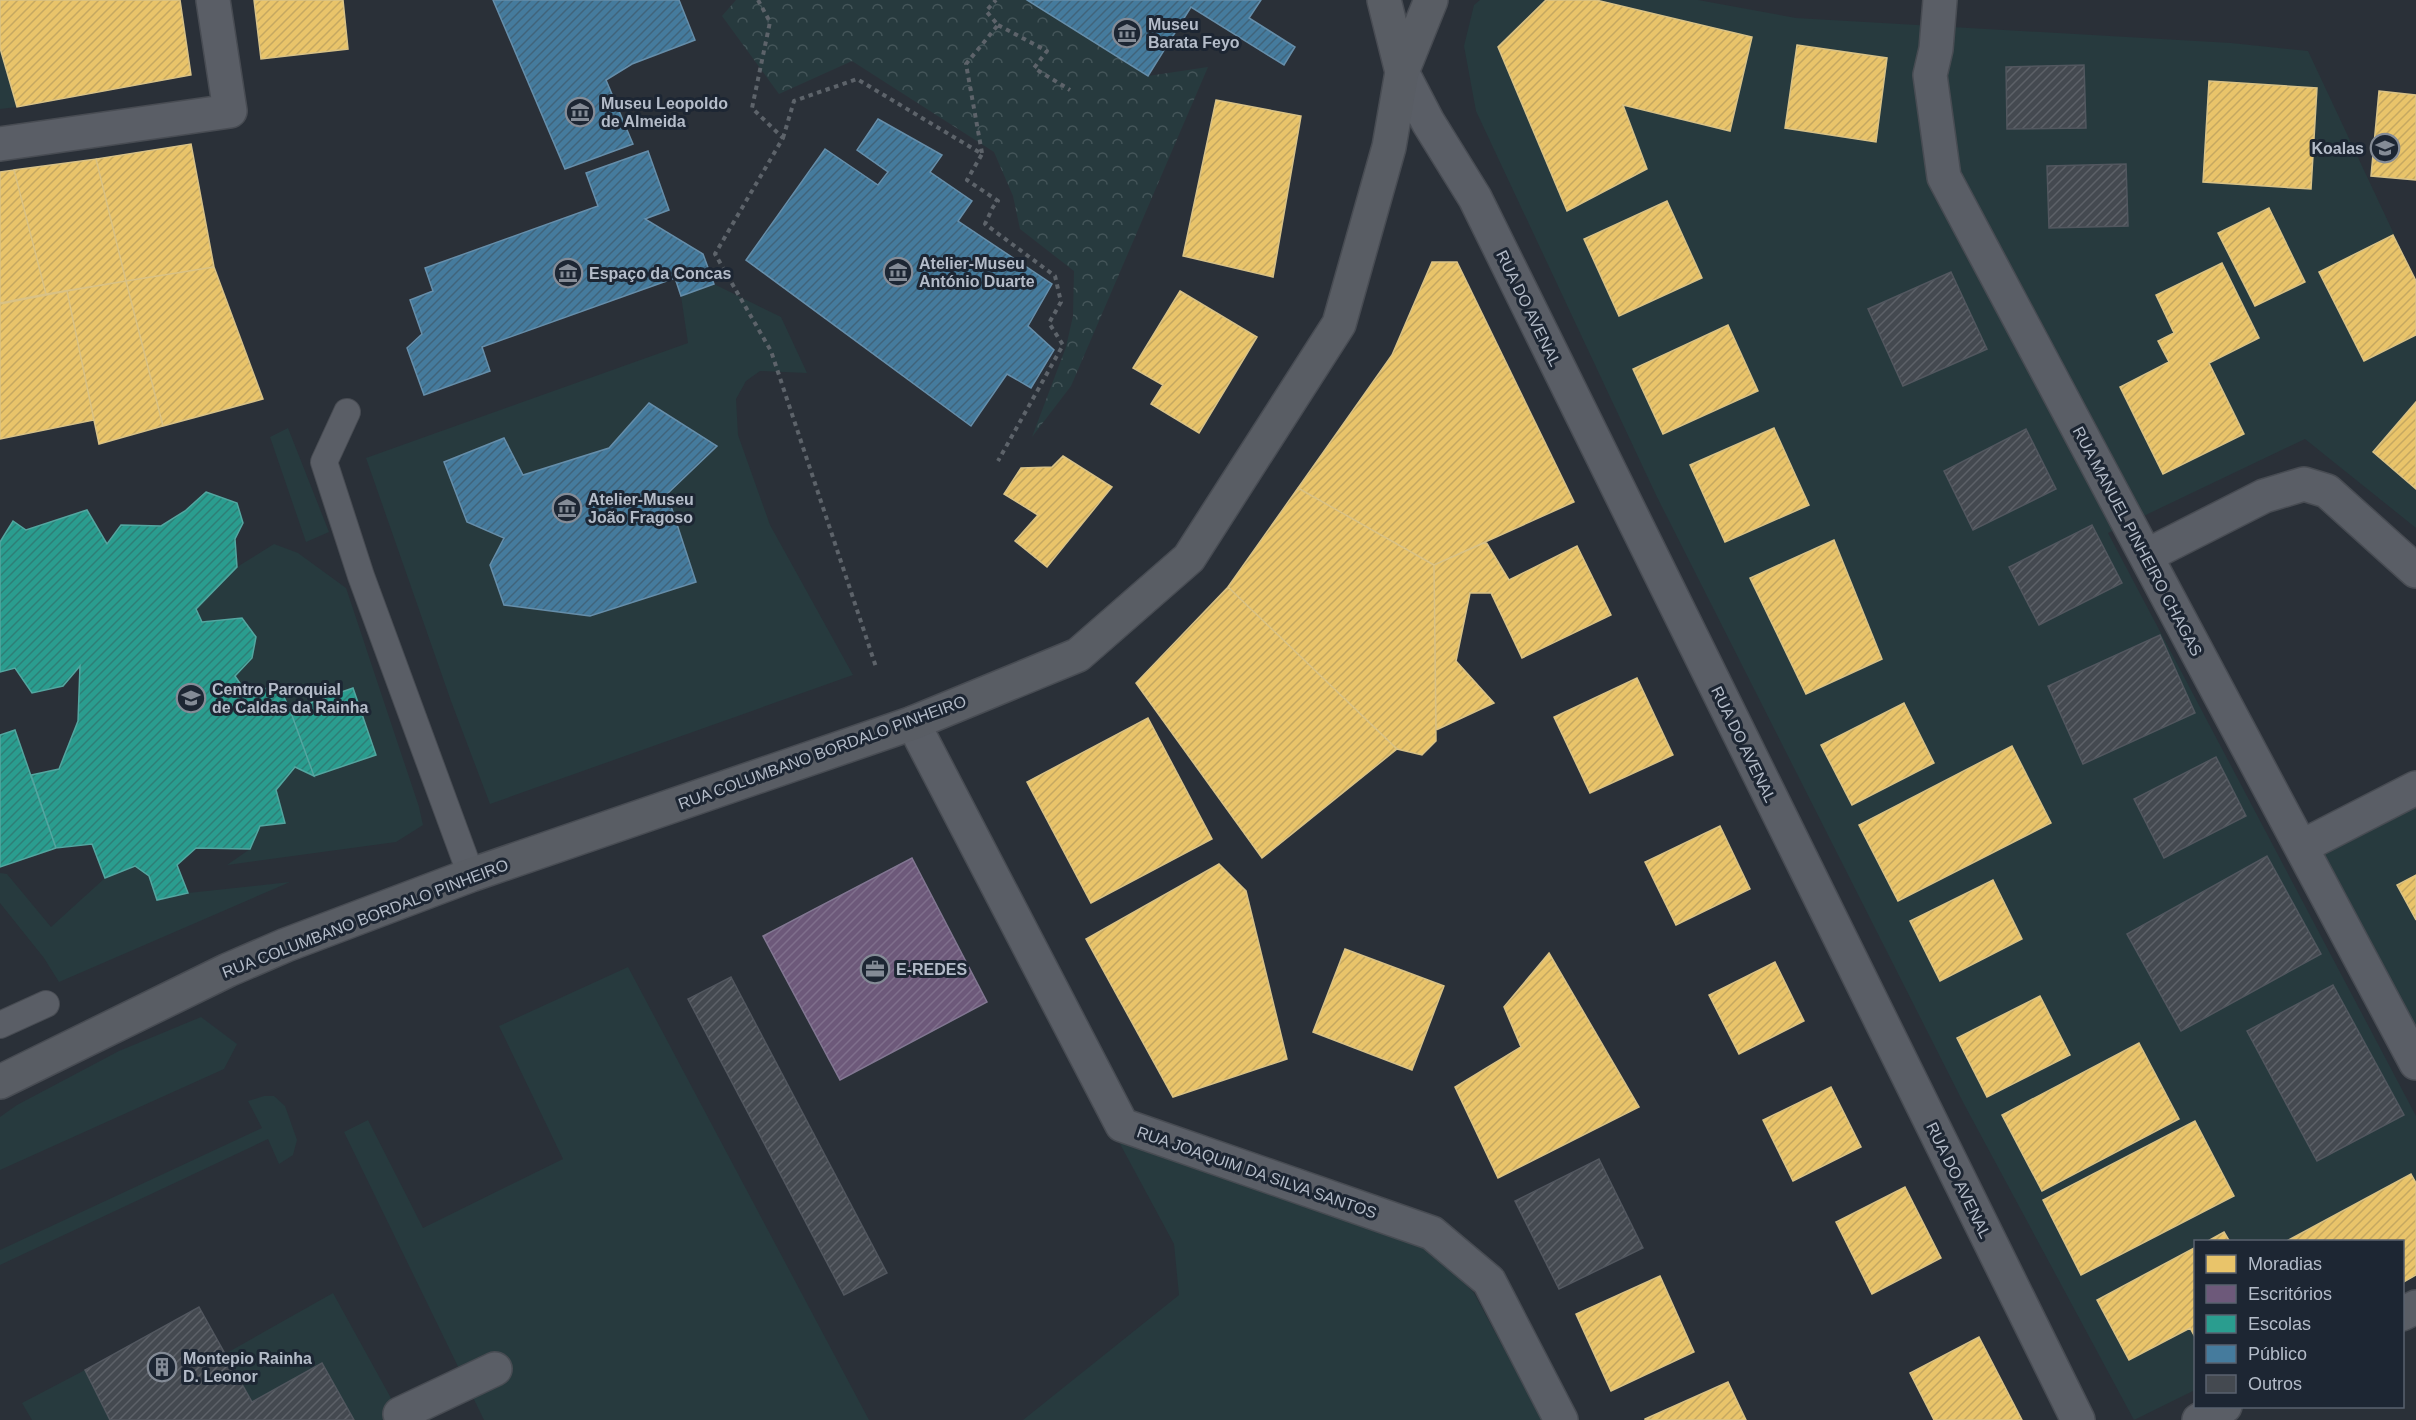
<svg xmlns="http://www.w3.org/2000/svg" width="2416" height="1420" font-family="Arial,sans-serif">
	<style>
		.grass { fill: #273a3e; fill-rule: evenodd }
		.forest { fill: url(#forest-crowns) }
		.homes { fill: url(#homes-hatch); stroke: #d9c286; stroke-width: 1.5 }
		.offices { fill: url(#offices-hatch); stroke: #827792; stroke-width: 1.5 }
		.schools { fill: url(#schools-hatch); stroke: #53a6a0; stroke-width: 1.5 }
		.public { fill: url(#public-hatch); stroke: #668eaa; stroke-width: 1.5 }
		.building { fill: url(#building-hatch); stroke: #52575f; stroke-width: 1.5 }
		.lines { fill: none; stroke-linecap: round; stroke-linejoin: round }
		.lane-casing { stroke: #484c53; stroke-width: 28 }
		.street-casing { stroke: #484c53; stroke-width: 36 }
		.secondary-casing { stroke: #484c53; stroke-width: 36 }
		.path { stroke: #5d636a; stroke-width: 4; stroke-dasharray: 4.5 4.5; stroke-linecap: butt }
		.lane { stroke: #5a5e66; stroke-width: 26 }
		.street { stroke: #5a5e66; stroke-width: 33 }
		.secondary { stroke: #595d64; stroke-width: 33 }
		.labels { text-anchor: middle; stroke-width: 6; stroke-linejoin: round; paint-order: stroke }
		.poi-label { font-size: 16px; font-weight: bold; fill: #b4bcc9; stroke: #1d2633; text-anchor: start }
		.street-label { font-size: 16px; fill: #b4bcc9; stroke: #1d2633 }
	</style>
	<defs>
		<pattern id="forest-crowns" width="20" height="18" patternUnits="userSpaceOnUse" patternTransform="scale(1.5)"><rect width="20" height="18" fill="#273a3e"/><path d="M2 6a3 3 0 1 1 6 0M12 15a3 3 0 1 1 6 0" fill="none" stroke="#445559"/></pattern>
		<pattern id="homes-hatch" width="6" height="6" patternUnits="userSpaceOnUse" patternTransform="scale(1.5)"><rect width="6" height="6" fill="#e9c46a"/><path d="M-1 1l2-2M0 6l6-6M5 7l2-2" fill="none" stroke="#c5a861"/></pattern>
		<pattern id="offices-hatch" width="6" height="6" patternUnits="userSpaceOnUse" patternTransform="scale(1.5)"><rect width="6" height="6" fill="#6d597a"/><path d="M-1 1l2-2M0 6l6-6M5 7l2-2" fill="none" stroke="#7f6f8c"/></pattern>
		<pattern id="schools-hatch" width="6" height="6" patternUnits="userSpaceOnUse" patternTransform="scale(1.5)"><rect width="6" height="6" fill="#2a9d8f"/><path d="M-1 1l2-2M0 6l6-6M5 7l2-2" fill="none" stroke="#2e7f76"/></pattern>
		<pattern id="public-hatch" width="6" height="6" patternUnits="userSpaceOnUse" patternTransform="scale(1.5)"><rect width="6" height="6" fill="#457b9d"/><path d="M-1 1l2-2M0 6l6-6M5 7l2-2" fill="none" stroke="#40647b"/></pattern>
		<pattern id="building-hatch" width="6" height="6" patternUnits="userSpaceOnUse" patternTransform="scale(1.5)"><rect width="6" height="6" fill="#444950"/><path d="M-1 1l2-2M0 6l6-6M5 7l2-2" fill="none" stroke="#5d6168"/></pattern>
	</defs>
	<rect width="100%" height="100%" fill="#2a3038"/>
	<path class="grass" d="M 1480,0 L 1546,0 L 1498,47 L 1567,210 L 1647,169 L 1623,105 L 1730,131 L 1751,37 L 1596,0 L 1698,0 L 1796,18 L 2231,43 L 2308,51 L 2416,281 L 2416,402 L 2373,452 L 2416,489 L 2416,528 L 2305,439 L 2108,533 L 2416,1116 L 2416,1276 L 2403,1283 L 2402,1242 L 2230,1241 L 2224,1232 L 2206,1241 L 2196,1242 L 2195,1247 L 2097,1300 L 2129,1360 L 2190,1328 L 2195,1339 L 2195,1390 L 2134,1420 L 1964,1104 L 1657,497 L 1476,111 L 1464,46 L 1474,5 ZM 1797,46 L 1887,58 L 1875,141 L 1785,128 ZM 2084,65 L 2085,127 L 2008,129 L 2006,67 ZM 2209,81 L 2317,88 L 2311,189 L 2204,182 ZM 1667,201 L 1702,278 L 1619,316 L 1584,239 ZM 2219,233 L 2304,282 L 2255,306 ZM 2222,263 L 2259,338 L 2209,363 L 2244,434 L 2163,474 L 2120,387 L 2169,362 L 2159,341 L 2174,333 ZM 1728,325 L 1758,391 L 1663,434 L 1633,369 ZM 1773,428 L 1808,505 L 1725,542 L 1690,466 ZM 1834,540 L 1882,659 L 1806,694 L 1750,578 ZM 2011,747 L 2051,823 L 1898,901 L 1859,825 ZM 1993,880 L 2022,939 L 1940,980 L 1910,921 ZM 2040,996 L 2070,1055 L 1987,1097 L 1957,1038 ZM 2139,1043 L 2179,1119 L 2042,1191 L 2002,1115 ZM 2195,1121 L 2081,1274 L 2043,1200 Z
		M 0,48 L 17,107 L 0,109 Z
		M 714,284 L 781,317 L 807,373 L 760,371 L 746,381 L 736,399 L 738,435 L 770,525 L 853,675 L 490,804 L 451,701 L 366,458 L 688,343 L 681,296 Z
		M 288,428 L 329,532 L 306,542 L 270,437 Z
		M 274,544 L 298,553 L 346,588 L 419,807 L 423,825 L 396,842 L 227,865 L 250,849 L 276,790 L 295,767 L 314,776 L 376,754 L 353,688 L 290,710 L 278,685 L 248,695 L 202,622 L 196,609 L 237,567 Z
		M 2416,800 L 2416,1044 L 2312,851 Z
		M 135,866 L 149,876 L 157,900 L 188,893 L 290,882 L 59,982 L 44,958 L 0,903 L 0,873 L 7,874 L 51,927 L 105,878 Z
		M 628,967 L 869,1420 L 484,1420 L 344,1132 L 368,1120 L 423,1228 L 563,1159 L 499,1026 Z
		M 201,1017 L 237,1044 L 224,1069 L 0,1170 L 0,1117 L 17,1105 L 119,1051 Z
		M 264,1096 L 274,1096 L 285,1106 L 297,1140 L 293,1155 L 279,1164 L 268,1139 L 0,1265 L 0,1250 L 262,1128 L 248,1101 Z
		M 1119,1142 L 1430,1247 L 1474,1293 L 1542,1420 L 1023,1420 L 1179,1295 L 1174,1244 Z
		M 333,1293 L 403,1420 L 354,1420 L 322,1363 L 252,1402 L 225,1354 Z
		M 85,1370 L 110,1420 L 32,1420 L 22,1403 Z"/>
	<path class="forest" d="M 736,0 L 1027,0 L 1148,76 L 1208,67 L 1071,386 L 1032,437 L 1066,347 L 1073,316 L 1074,271 L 1020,229 L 1013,196 L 994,152 L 852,61 L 779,94 L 722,16 Z"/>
	<path class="homes" d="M 0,0 L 180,0 L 191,75 L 17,107 L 0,48 Z
		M 254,0 L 343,0 L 348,49 L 261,59 Z
		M 1546,0 L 1596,0 L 1752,37 L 1730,131 L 1623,105 L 1647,169 L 1567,211 L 1498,47 Z
		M 1797,45 L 1887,58 L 1876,142 L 1785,128 Z
		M 2209,81 L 2317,88 L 2311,189 L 2203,182 Z
		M 2379,91 L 2416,95 L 2416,180 L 2371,176 Z
		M 1216,100 L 1301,116 L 1273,277 L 1183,256 Z
		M 191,144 L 214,267 L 126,281 L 96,159 Z
		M 96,159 L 126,281 L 46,294 L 14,170 Z
		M 14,170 L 46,294 L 0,303 L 0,172 Z
		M 1667,201 L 1702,278 L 1619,316 L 1584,239 Z
		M 2269,208 L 2305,282 L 2255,306 L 2218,233 Z
		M 2393,235 L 2416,281 L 2416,335 L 2364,361 L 2319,272 Z
		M 1432,262 L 1457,262 L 1574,502 L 1434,565 L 1298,488 L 1392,355 Z
		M 2222,263 L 2259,338 L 2209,363 L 2244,434 L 2163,474 L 2120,387 L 2169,362 L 2158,341 L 2174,333 L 2156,295 Z
		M 214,267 L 263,399 L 163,426 L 126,281 Z
		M 126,281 L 163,426 L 99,444 L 67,291 Z
		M 67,291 L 94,420 L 0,439 L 0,304 Z
		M 1180,291 L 1257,337 L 1199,433 L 1151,404 L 1163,385 L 1133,368 Z
		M 1728,325 L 1758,391 L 1663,434 L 1633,369 Z
		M 2416,402 L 2416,489 L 2373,452 Z
		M 1774,428 L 1809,505 L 1725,542 L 1690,465 Z
		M 1063,456 L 1112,487 L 1047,567 L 1015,541 L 1038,515 L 1004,494 L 1021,468 L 1052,467 Z
		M 1298,488 L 1434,565 L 1436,741 L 1422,755 L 1397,749 L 1228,587 Z
		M 1834,540 L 1882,659 L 1806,694 L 1750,578 Z
		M 1486,542 L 1509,580 L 1577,546 L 1611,615 L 1522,658 L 1491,593 L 1470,593 L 1456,661 L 1494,703 L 1436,730 L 1434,565 Z
		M 1228,587 L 1397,749 L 1262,858 L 1136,683 Z
		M 1637,678 L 1673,755 L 1590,793 L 1554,717 Z
		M 1904,703 L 1934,763 L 1852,805 L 1821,745 Z
		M 1148,718 L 1212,839 L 1091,903 L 1027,782 Z
		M 2012,746 L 2051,823 L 1898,901 L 1859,825 Z
		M 1720,826 L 1750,889 L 1676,925 L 1645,862 Z
		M 1219,864 L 1246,891 L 1287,1059 L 1173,1097 L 1086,939 Z
		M 2416,875 L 2416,920 L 2397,885 Z
		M 1993,880 L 2022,939 L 1940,981 L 1910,921 Z
		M 1345,949 L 1444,986 L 1412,1070 L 1313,1032 Z
		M 1549,953 L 1639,1107 L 1498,1178 L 1455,1087 L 1521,1047 L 1504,1007 Z
		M 1775,962 L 1804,1021 L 1739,1054 L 1709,995 Z
		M 2040,996 L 2070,1055 L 1987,1097 L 1957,1038 Z
		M 2139,1043 L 2179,1119 L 2042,1191 L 2002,1115 Z
		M 1831,1087 L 1861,1147 L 1793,1181 L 1763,1120 Z
		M 2195,1121 L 2234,1196 L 2081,1275 L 2043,1200 Z
		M 2411,1174 L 2416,1183 L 2416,1275 L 2402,1283 L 2402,1242 L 2285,1242 Z
		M 1905,1187 L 1941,1258 L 1872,1294 L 1836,1222 Z
		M 2224,1232 L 2230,1242 L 2206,1242 Z
		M 2196,1247 L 2196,1339 L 2190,1328 L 2129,1360 L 2097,1300 Z
		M 1660,1276 L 1694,1352 L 1611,1391 L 1576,1314 Z
		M 1979,1337 L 2022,1420 L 1934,1420 L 1910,1373 Z
		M 1728,1382 L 1746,1420 L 1645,1420 L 1645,1419 Z"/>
	<path class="offices" d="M 912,858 L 987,1002 L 840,1080 L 763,936 Z"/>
	<path class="schools" d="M 206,492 L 237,503 L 243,523 L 235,539 L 237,567 L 196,609 L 202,622 L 242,618 L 256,637 L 252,658 L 235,676 L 248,695 L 278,684 L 290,710 L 314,776 L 295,767 L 276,790 L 285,823 L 260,826 L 250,849 L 196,848 L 177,865 L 188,893 L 157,900 L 149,876 L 135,866 L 105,878 L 92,844 L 56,848 L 31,775 L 59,769 L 78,721 L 80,666 L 63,686 L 32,693 L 15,668 L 0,672 L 0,542 L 13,521 L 26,530 L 87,510 L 107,544 L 121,525 L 161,526 L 185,511 Z
		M 353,688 L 376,755 L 314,776 L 290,710 Z
		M 15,730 L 56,848 L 0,867 L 0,735 Z"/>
	<path class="public" d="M 493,0 L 679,0 L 695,40 L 632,64 L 606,80 L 633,144 L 565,169 Z
		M 1027,0 L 1261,0 L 1249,18 L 1295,47 L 1284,65 L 1191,7 L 1148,76 Z
		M 878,119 L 942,155 L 930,172 L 972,201 L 958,221 L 1052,284 L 1028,326 L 1054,350 L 1031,388 L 1007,374 L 971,426 L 746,260 L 825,149 L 878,185 L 888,172 L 857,150 Z
		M 648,151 L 669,210 L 645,219 L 703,254 L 714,284 L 681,296 L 675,278 L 482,347 L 490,371 L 424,395 L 407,348 L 422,334 L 410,300 L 433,291 L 425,268 L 598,206 L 586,173 Z
		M 649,403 L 717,446 L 667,494 L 696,582 L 590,616 L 504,605 L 490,565 L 504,538 L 467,522 L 444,462 L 504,438 L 523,475 L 609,448 Z"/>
	<path class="building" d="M 2084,65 L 2086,128 L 2007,129 L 2006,67 Z
		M 2126,164 L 2128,226 L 2049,228 L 2047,166 Z
		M 1951,272 L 1987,349 L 1903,386 L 1868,309 Z
		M 2026,429 L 2056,489 L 1973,530 L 1944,471 Z
		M 2092,525 L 2122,583 L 2039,625 L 2009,567 Z
		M 2160,635 L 2195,713 L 2083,764 L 2048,686 Z
		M 2216,757 L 2246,816 L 2164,858 L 2134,799 Z
		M 2267,856 L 2321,954 L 2181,1031 L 2127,934 Z
		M 731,977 L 887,1273 L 844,1295 L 688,999 Z
		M 2333,985 L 2404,1115 L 2317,1161 L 2247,1031 Z
		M 1599,1159 L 1643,1248 L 1559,1289 L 1515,1201 Z
		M 199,1307 L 252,1402 L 322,1363 L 354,1420 L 110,1420 L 85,1370 Z"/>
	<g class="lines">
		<g class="lane-casing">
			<path id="lane" d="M 347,412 L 324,462 L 361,576 L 471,875
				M 0,1025 L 46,1004"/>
		</g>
		<g class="street-casing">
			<path id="street" d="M 1940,0 L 1936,49 L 1930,75 L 1944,177 L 2416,1063
				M 1402,72 L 1428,122 L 1475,198 L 2078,1420
				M 0,144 L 230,111 L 213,0
				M 2146,556 L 2264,496 L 2304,484 L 2327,491 L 2416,571
				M 913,723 L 1122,1125 L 1432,1233 L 1489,1281 L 1561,1420
				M 2301,847 L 2416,788
				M 2402,1314 L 2416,1307
				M 400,1414 L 495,1369
				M 2199,1420 L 2225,1406"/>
		</g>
		<g class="secondary-casing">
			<path id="secondary" d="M 1384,0 L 1402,72
				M 0,1082 L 228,970 L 286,945 L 471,875 L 913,723 L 1078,655 L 1189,558 L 1339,324 L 1389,147 L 1402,72 L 1431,0"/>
		</g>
		<path class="path" d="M 758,0 L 770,22 L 752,108 L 783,138 L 715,254 L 771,351 L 876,667
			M 998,25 L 1047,51 L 1034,68 L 1070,90
			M 783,138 L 794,101 L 857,79 L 982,154 L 967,180 L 998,201 L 993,207 L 985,224 L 1055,276 L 1061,302 L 1049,323 L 1063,345 L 998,461
			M 982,153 L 966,64 L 998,25 L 986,11 L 996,0"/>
		<use href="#lane" class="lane"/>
		<use href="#street" class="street"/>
		<use href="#secondary" class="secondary"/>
	</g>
	<defs>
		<g id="museum-ring" transform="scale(1.5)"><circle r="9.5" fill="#1d2633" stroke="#848b96" stroke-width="1.5"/><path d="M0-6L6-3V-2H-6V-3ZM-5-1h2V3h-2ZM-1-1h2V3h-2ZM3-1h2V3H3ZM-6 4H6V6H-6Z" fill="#848b96"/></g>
		<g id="school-ring" transform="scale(1.5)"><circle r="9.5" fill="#1d2633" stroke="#848b96" stroke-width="1.5"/><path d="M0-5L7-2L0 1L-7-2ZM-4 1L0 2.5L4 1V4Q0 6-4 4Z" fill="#848b96"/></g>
		<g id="office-ring" transform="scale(1.5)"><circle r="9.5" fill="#1d2633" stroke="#848b96" stroke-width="1.5"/><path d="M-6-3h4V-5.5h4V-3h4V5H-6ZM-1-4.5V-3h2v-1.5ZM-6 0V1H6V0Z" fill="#848b96"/></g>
		<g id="building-ring" transform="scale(1.5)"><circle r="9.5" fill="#1d2633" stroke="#848b96" stroke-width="1.5"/><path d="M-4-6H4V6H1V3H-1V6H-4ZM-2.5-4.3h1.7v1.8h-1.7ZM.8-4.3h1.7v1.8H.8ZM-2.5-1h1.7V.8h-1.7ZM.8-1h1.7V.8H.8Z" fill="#848b96"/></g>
	</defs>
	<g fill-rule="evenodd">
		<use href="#museum-ring" x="1127" y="33"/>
		<use href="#museum-ring" x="580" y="112"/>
		<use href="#school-ring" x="2385" y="148"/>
		<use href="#museum-ring" x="898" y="272"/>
		<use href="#museum-ring" x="568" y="273"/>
		<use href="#museum-ring" x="567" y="508"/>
		<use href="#school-ring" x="191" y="698"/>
		<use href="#office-ring" x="875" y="969"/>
		<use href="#building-ring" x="162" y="1367"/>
	</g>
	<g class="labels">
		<g class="poi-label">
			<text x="1148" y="30">Museu<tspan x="1148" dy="18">Barata Feyo</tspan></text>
			<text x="601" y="109">Museu Leopoldo<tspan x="601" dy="18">de Almeida</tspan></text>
			<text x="2364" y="154" text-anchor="end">Koalas</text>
			<text x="919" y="269">Atelier-Museu<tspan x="919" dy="18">António Duarte</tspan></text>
			<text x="589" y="279">Espaço da Concas</text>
			<text x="588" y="505">Atelier-Museu<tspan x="588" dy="18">João Fragoso</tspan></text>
			<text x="212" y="695">Centro Paroquial<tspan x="212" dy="18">de Caldas da Rainha</tspan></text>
			<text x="896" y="975">E-REDES</text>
			<text x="183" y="1364">Montepio Rainha<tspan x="183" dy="18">D. Leonor</tspan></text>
		</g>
		<g class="street-label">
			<text transform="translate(1529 308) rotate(64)" y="6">RUA DO AVENAL</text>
			<text transform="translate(2138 541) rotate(62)" y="6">RUA MANUEL PINHEIRO CHAGAS</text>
			<text transform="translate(1744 744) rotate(64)" y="6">RUA DO AVENAL</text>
			<text transform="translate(822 752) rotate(-20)" y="6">RUA COLUMBANO BORDALO PINHEIRO</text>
			<text transform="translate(365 918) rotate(-21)" y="6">RUA COLUMBANO BORDALO PINHEIRO</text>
			<text transform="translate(1257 1172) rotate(19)" y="6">RUA JOAQUIM DA SILVA SANTOS</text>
			<text transform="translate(1959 1180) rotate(64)" y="6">RUA DO AVENAL</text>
		</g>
	</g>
	<rect x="2194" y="1240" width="210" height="168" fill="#1d2633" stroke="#59626f" stroke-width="1.5"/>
	<rect x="2206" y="1255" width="30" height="18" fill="#e9c46a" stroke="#59626f" stroke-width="1.5"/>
	<text x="2248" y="1270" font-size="18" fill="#b4bcc9">Moradias</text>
	<rect x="2206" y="1285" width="30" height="18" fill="#6d597a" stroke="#59626f" stroke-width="1.5"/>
	<text x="2248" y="1300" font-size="18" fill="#b4bcc9">Escritórios</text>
	<rect x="2206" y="1315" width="30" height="18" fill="#2a9d8f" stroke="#59626f" stroke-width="1.5"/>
	<text x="2248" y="1330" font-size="18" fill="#b4bcc9">Escolas</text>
	<rect x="2206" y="1345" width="30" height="18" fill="#457b9d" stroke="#59626f" stroke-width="1.5"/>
	<text x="2248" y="1360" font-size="18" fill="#b4bcc9">Público</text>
	<rect x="2206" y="1375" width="30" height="18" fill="#444950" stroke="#59626f" stroke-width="1.5"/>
	<text x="2248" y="1390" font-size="18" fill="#b4bcc9">Outros</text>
</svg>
